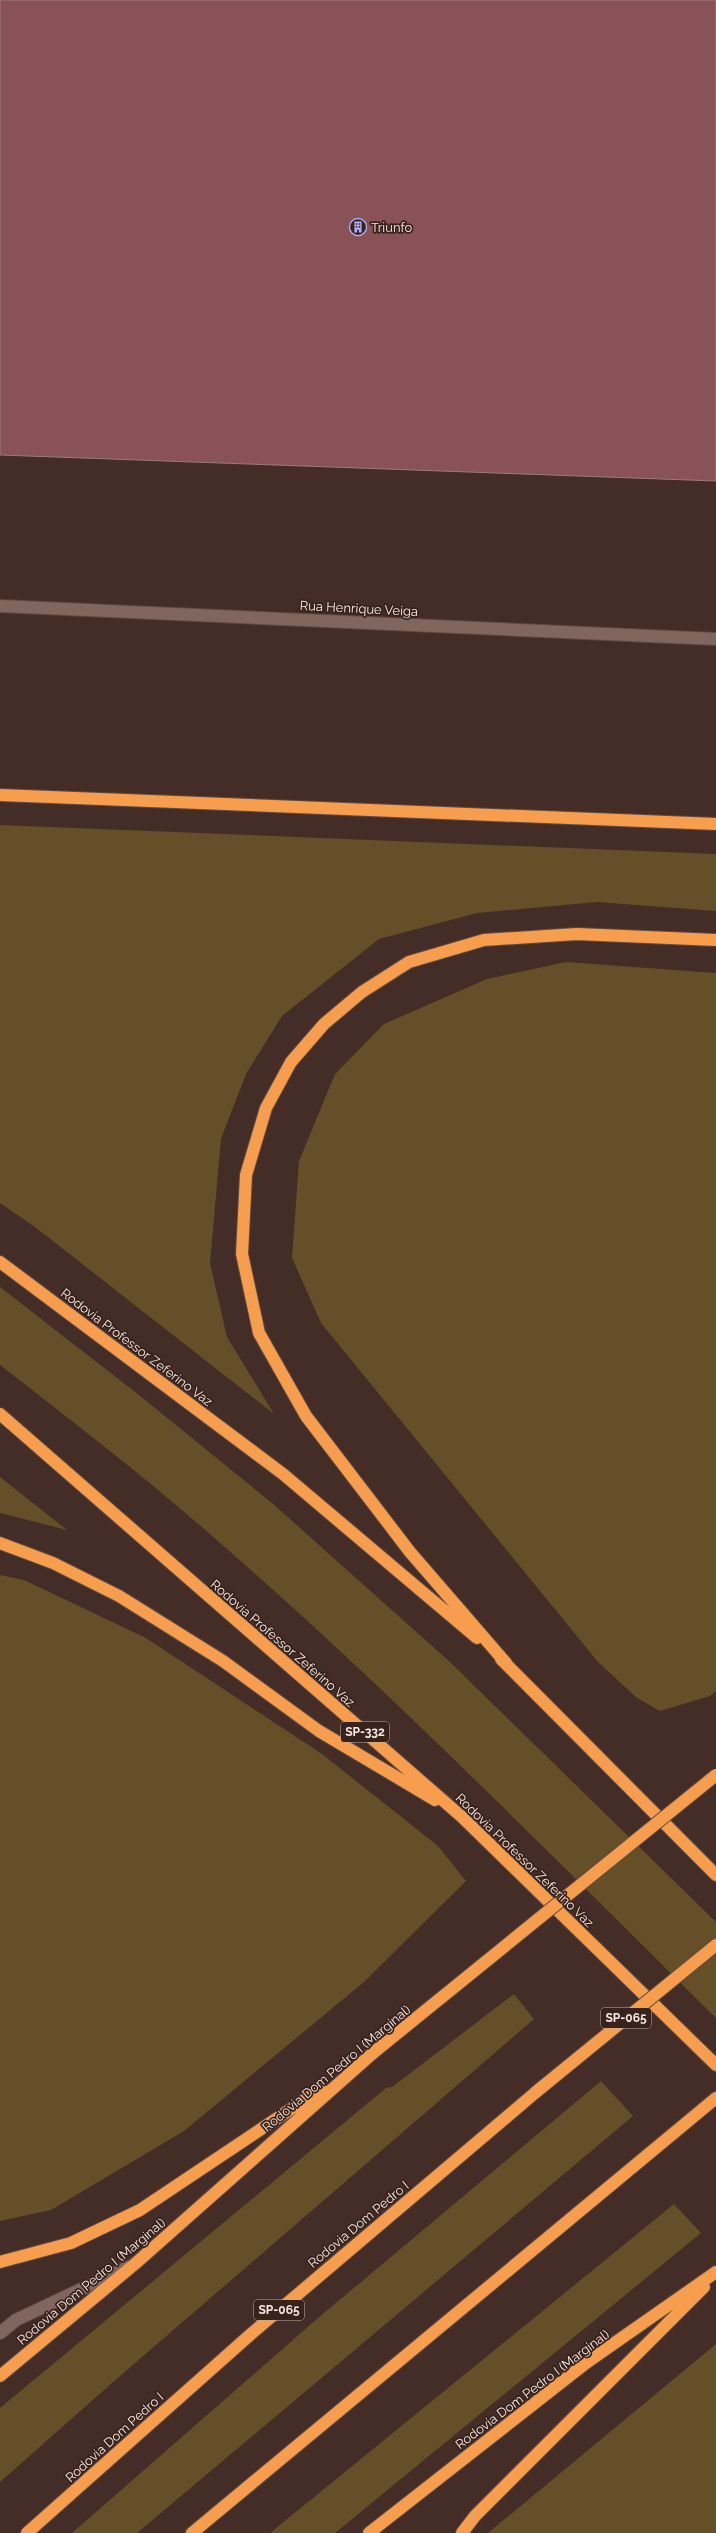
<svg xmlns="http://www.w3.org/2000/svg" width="716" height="2533" font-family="Raleway,sans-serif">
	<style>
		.green { fill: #644f28 }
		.building { fill: #895257; stroke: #997d7e }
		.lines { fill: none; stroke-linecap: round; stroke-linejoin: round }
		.minor-casing { stroke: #5f4b45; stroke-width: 14 }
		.highway-casing { stroke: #5f4b45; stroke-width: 14 }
		.minor { stroke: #80665e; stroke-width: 12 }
		.highway { stroke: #f69d4e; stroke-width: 12 }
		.highway-bridge-casing { stroke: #5f4b45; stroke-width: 14; stroke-linecap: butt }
		.highway-bridge { stroke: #f69d4e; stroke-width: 12 }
		.labels { text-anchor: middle; stroke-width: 3.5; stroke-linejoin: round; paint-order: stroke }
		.shield { fill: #38231c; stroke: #beada7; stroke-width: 1 }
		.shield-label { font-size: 12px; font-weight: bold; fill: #f7e8e3 }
		.poi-label { font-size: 13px; fill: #f7e8e3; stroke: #38231c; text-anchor: start }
		.street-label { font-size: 13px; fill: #f7e8e3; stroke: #38231c }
	</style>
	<rect width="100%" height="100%" fill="#432d26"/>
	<path class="green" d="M 0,825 L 716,854 L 716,911 L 597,902 L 477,913 L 379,939 L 282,1016 L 246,1074 L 221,1139 L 210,1263 L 227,1337 L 274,1414 L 35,1227 L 0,1203 Z
		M 566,962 L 716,973 L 716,1691 L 710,1696 L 660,1711 L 637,1698 L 598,1662 L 321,1323 L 292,1258 L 299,1161 L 335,1074 L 384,1024 L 487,979 Z
		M 0,1287 L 139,1395 L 272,1503 L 450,1662 L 716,1922 L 716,2018 C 555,1859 397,1698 227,1549 C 154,1484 77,1425 0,1365 Z
		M 0,1477 L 67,1530 L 0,1513 Z
		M 0,1575 L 24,1580 L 146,1638 L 322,1754 L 438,1846 L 466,1881 L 364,1982 L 184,2131 L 51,2210 L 0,2221 Z
		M 514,1994 L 534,2019 L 120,2376 L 0,2482 L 0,2408 L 386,2088 L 392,2087 Z
		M 601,2081 L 633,2116 L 137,2533 L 72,2533 L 318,2318 Z
		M 674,2204 L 701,2233 L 335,2533 L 270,2533 Z
		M 716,2344 L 716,2533 L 488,2533 Z"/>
	<path class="building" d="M 0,0 L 716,0 L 716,481 L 0,455 Z"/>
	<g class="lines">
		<g class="minor-casing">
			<path id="minor" d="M 0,606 L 716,639
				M 0,2333 L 16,2320 L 128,2267"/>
		</g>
		<g class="highway-casing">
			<path id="highway" d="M 0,795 L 716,824
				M 0,1262 L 283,1474 L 477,1638
				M 0,1414 L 462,1817 L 716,2065
				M 0,1543 L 53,1563 L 119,1596 L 223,1661 L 319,1731 L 435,1800
				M 501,1659 L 716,1875
				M 506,1663 L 410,1552 L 306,1416 L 259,1333 L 242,1254 L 246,1175 L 266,1108 L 291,1062 L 324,1024 L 362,992 L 409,962 L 484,940 L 577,934 L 716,940
				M 0,2262 L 71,2243 L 140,2210 L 321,2089
				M 0,2376 L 136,2263 L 373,2053
				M 27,2533 L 251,2334 L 536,2092
				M 192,2533 L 716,2098
				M 369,2533 L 586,2363 L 716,2272
				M 462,2533 L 475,2516 L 704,2287"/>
		</g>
		<use href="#minor" class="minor"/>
		<use href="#highway" class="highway"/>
		<g class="highway-bridge-casing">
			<path id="highway-bridge" d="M 373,2053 L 716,1775
				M 536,2092 L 716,1945"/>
		</g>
		<use href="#highway-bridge" class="highway-bridge"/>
	</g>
	<defs>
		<g id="building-ring" transform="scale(0.9)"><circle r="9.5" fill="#38231c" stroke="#aeaefb" stroke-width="1.5"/><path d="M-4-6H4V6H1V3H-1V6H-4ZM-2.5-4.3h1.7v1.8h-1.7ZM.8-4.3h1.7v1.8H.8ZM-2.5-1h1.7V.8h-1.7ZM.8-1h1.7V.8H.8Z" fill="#aeaefb"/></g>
	</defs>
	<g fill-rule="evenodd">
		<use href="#building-ring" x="358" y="227"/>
	</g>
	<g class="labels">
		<g class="shield">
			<rect x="341" y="1722" width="48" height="20" rx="3"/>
			<rect x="601" y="2008" width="50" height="20" rx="3"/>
			<rect x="254" y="2300" width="50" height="20" rx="3"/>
		</g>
		<g class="shield-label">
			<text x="365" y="1736">SP-332</text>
			<text x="626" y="2022">SP-065</text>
			<text x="279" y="2314">SP-065</text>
		</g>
		<g class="poi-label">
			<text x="371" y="232">Triunfo</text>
		</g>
		<g class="street-label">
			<text transform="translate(359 608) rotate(3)" y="5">Rua Henrique Veiga</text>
			<text transform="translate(137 1347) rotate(37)" y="5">Rodovia Professor Zeferino Vaz</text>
			<text transform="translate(283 1643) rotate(41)" y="5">Rodovia Professor Zeferino Vaz</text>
			<text transform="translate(525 1860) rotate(44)" y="5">Rodovia Professor Zeferino Vaz</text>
			<text transform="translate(336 2068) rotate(-40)" y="5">Rodovia Dom Pedro I (Marginal)</text>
			<text transform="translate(358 2224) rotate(-40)" y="5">Rodovia Dom Pedro I</text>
			<text transform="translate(91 2281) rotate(-40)" y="5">Rodovia Dom Pedro I (Marginal)</text>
			<text transform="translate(532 2389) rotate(-37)" y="5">Rodovia Dom Pedro I (Marginal)</text>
			<text transform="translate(114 2437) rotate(-42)" y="5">Rodovia Dom Pedro I</text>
		</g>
	</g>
</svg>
